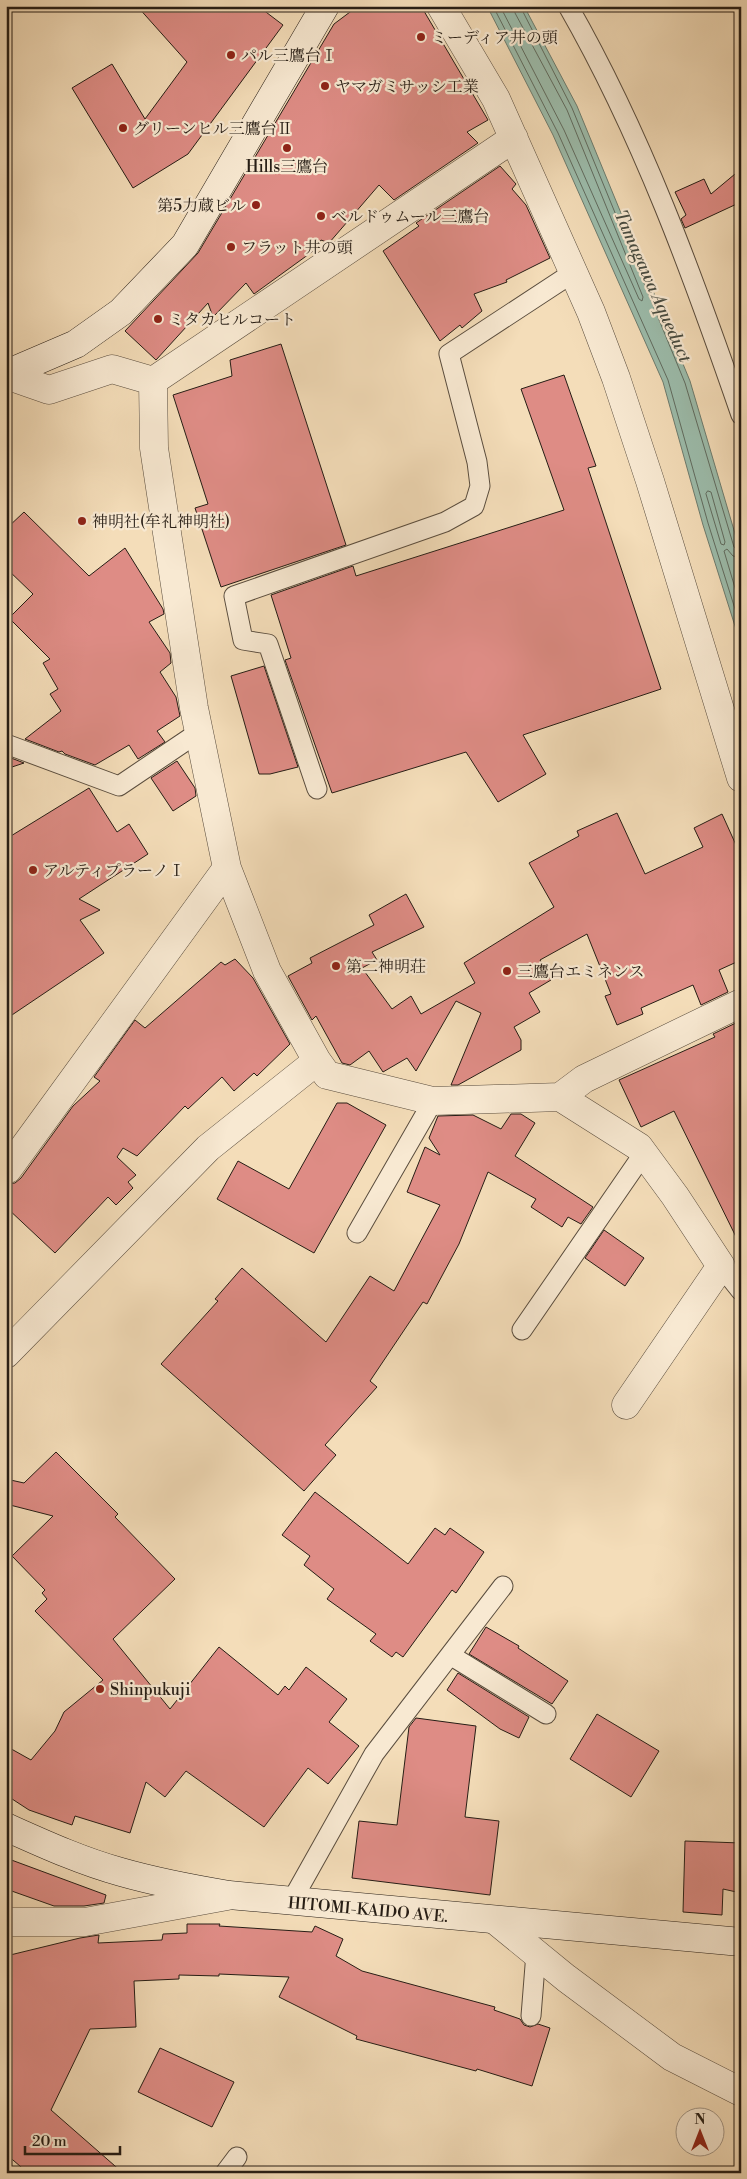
<svg xmlns="http://www.w3.org/2000/svg" width="747" height="2179" font-family="'Libre Bodoni','Noto Serif JP',serif">
	<style>
		.water { fill: #9cbcab; stroke: #6d7c6f }
		.lines { fill: none; stroke-linecap: round; stroke-linejoin: round }
		.shore { stroke: #616c60; stroke-width: 1 }
		.building { fill: #de8c85; stroke: #261d15 }
		.lane-casing { stroke: #5a4d3e; stroke-width: 21 }
		.street-casing { stroke: #5a4d3e; stroke-width: 29 }
		.secondary-casing { stroke: #261d15; stroke-width: 29 }
		.lane { stroke: #f8e9d2; stroke-width: 19 }
		.street { stroke: #f8e9d2; stroke-width: 28 }
		.secondary { stroke: #f8e9d2; stroke-width: 28 }
		.poi-dot { fill: #8f2418; stroke: #f8e9d2; stroke-width: 2 }
		.labels { text-anchor: middle; stroke-width: 4.5; stroke-linejoin: round; paint-order: stroke }
		.poi-label { font-size: 16px; fill: #261d15; stroke: #f8e9d2; text-anchor: start }
		.street-label { font-size: 16px; fill: #261d15; stroke: #f8e9d2 }
		.water-label { font-size: 18px; font-style: italic; fill: #494d42; stroke: #f8e9d2 }
	</style>
	<rect width="100%" height="100%" fill="#f4ddb9"/>
	<filter id="stains"><feTurbulence type="fractalNoise" baseFrequency=".004" numOctaves="4"/><feColorMatrix values="0 0 0 0 .2 0 0 0 0 .09 0 0 0 0 .02 0 0 0 .5 -.17"/></filter>
	<radialGradient id="worn" r=".72"><stop offset=".6" stop-color="#630" stop-opacity="0"/><stop offset="1" stop-color="#630" stop-opacity=".3"/></radialGradient>
	<path class="water" d="M 487,6 L 524,6 L 577,106 L 690,381 L 741,554 L 741,645 L 703,525 L 663,382 L 553,135 Z"/>
	<g class="lines">
		<path class="shore" d="M 493,6 L 558,133 L 668,380 L 708,523 L 741,628
			M 500,6 L 564,130 L 639,299 L 642,301 L 643,297 L 567,110 L 515,13 L 514,6
			M 520,6 L 572,108 L 685,383 L 734,547 L 741,552
			M 708,491 L 711,492 L 725,542 L 724,545 L 721,544 L 706,494 Z
			M 741,558 L 733,556 L 727,549 L 724,551 L 741,608"/>
	</g>
	<path class="building" d="M 137,6 L 258,6 L 283,25 L 188,154 L 133,188 L 72,88 L 112,64 L 145,119 L 187,62 Z
		M 358,6 L 421,6 L 488,120 L 467,132 L 478,143 L 394,200 L 379,185 L 329,243 L 321,240 L 316,249 L 254,294 L 246,283 L 213,317 L 208,303 L 156,360 L 125,331 L 198,253 L 334,24 Z
		M 500,166 L 516,184 L 512,189 L 526,205 L 550,258 L 506,280 L 507,282 L 474,294 L 482,311 L 462,328 L 460,325 L 440,341 L 383,251 L 419,226 L 416,223 Z
		M 741,169 L 741,202 L 685,228 L 681,219 L 686,215 L 675,192 L 704,179 L 711,194 Z
		M 281,344 L 346,545 L 221,587 L 195,508 L 208,504 L 173,395 L 232,376 L 230,360 Z
		M 564,375 L 596,466 L 588,468 L 661,689 L 523,735 L 546,774 L 498,802 L 466,752 L 332,793 L 285,660 L 291,658 L 271,595 L 353,566 L 356,576 L 564,510 L 521,389 Z
		M 24,512 L 89,576 L 125,548 L 163,609 L 164,614 L 149,622 L 170,653 L 171,663 L 160,672 L 176,697 L 180,716 L 157,731 L 165,742 L 138,759 L 129,745 L 95,765 L 65,754 L 62,751 L 59,752 L 25,739 L 61,711 L 50,694 L 58,689 L 43,663 L 50,659 L 9,618 L 33,594 L 6,568 L 6,529 Z
		M 264,666 L 298,767 L 270,774 L 259,774 L 231,676 Z
		M 6,756 L 24,763 L 6,769 Z
		M 177,761 L 195,788 L 196,796 L 173,811 L 151,778 Z
		M 89,788 L 117,832 L 129,824 L 148,854 L 79,899 L 100,910 L 80,920 L 104,953 L 6,1019 L 6,839 Z
		M 617,813 L 645,874 L 703,847 L 694,828 L 722,814 L 741,856 L 741,960 L 719,970 L 728,992 L 701,1005 L 693,985 L 641,1008 L 643,1014 L 617,1025 L 605,996 L 611,994 L 587,934 L 540,960 L 551,980 L 529,993 L 540,1012 L 514,1027 L 521,1040 L 521,1050 L 458,1085 L 451,1085 L 481,1013 L 456,1001 L 416,1071 L 407,1058 L 383,1072 L 369,1051 L 350,1065 L 342,1063 L 316,1016 L 312,1020 L 288,976 L 312,963 L 310,958 L 374,925 L 369,915 L 406,894 L 424,927 L 372,952 L 377,960 L 362,968 L 392,1009 L 411,996 L 421,1014 L 475,983 L 464,963 L 554,907 L 529,863 L 579,836 L 577,831 Z
		M 235,959 L 253,978 L 290,1044 L 257,1076 L 254,1073 L 234,1091 L 222,1077 L 188,1109 L 185,1106 L 137,1156 L 123,1148 L 117,1157 L 136,1175 L 128,1182 L 133,1188 L 116,1205 L 108,1197 L 55,1253 L 6,1207 L 6,1184 L 15,1183 L 21,1178 L 73,1106 L 100,1081 L 94,1077 L 135,1020 L 145,1028 L 221,962 L 225,965 Z
		M 740,1021 L 741,1024 L 741,1247 L 674,1111 L 641,1127 L 619,1080 L 715,1037 L 713,1034 Z
		M 337,1103 L 347,1103 L 386,1125 L 314,1253 L 217,1199 L 238,1161 L 289,1189 Z
		M 511,1114 L 521,1114 L 535,1123 L 515,1156 L 593,1207 L 581,1224 L 568,1217 L 562,1227 L 531,1207 L 536,1199 L 488,1172 L 459,1244 L 427,1304 L 423,1302 L 370,1381 L 377,1387 L 325,1445 L 336,1455 L 304,1491 L 161,1364 L 218,1301 L 215,1299 L 242,1268 L 326,1342 L 370,1276 L 394,1291 L 440,1205 L 407,1192 L 425,1147 L 440,1155 L 429,1138 L 438,1116 L 473,1115 L 501,1129 Z
		M 604,1230 L 644,1258 L 625,1286 L 585,1258 Z
		M 56,1452 L 118,1514 L 115,1517 L 175,1579 L 113,1639 L 170,1709 L 219,1647 L 278,1695 L 285,1686 L 289,1690 L 306,1667 L 347,1699 L 329,1722 L 359,1746 L 328,1784 L 308,1768 L 264,1827 L 186,1771 L 165,1797 L 146,1782 L 130,1833 L 75,1816 L 72,1825 L 29,1810 L 6,1795 L 6,1746 L 31,1760 L 55,1731 L 64,1712 L 103,1680 L 35,1611 L 47,1599 L 42,1593 L 45,1590 L 12,1556 L 53,1516 L 6,1504 L 6,1479 L 24,1483 Z
		M 315,1492 L 408,1564 L 435,1528 L 445,1535 L 450,1528 L 484,1552 L 456,1593 L 452,1590 L 403,1657 L 396,1652 L 392,1657 L 370,1641 L 376,1634 L 327,1599 L 334,1589 L 304,1565 L 310,1556 L 282,1535 Z
		M 486,1627 L 519,1646 L 518,1648 L 568,1681 L 552,1704 L 469,1654 Z
		M 458,1673 L 529,1717 L 519,1738 L 500,1729 L 447,1690 Z
		M 597,1714 L 659,1751 L 631,1797 L 570,1759 Z
		M 416,1718 L 476,1726 L 465,1817 L 499,1821 L 490,1895 L 352,1878 L 359,1821 L 397,1825 L 409,1727 Z
		M 685,1841 L 741,1843 L 741,1893 L 723,1889 L 722,1915 L 683,1912 Z
		M 6,1858 L 106,1895 L 104,1903 L 84,1906 L 54,1906 L 6,1889 Z
		M 187,1924 L 220,1924 L 219,1926 L 312,1932 L 315,1926 L 343,1939 L 336,1956 L 362,1971 L 495,2007 L 494,2010 L 520,2019 L 524,2025 L 530,2027 L 538,2024 L 550,2028 L 532,2086 L 477,2069 L 476,2071 L 356,2039 L 357,2036 L 279,1997 L 289,1977 L 219,1974 L 219,1976 L 179,1975 L 179,1979 L 134,1981 L 136,2027 L 90,2029 L 51,2110 L 123,2173 L 28,2173 L 6,2154 L 6,1956 L 80,1938 L 99,1935 L 98,1943 L 162,1940 L 163,1934 L 187,1933 Z
		M 160,2048 L 234,2082 L 212,2127 L 138,2092 Z"/>
	<g class="lines">
		<g class="lane-casing">
			<path id="lane" d="M 568,6 C 642,135 693,276 741,415
				M 6,744 L 119,786 L 199,732
				M 317,789 L 268,644 L 243,640 L 234,596 L 445,522 L 474,506 L 480,486 L 477,462 L 449,354 L 574,272
				M 357,1233 L 433,1101
				M 721,1266 L 741,1291
				M 522,1330 L 644,1153
				M 450,1655 L 546,1714
				M 291,1902 L 374,1754 L 503,1586
				M 531,2016 L 536,1953
				M 225,2173 L 237,2157"/>
		</g>
		<g class="street-casing">
			<path id="street" d="M 441,6 L 496,99 L 591,312 L 616,378 L 650,481 L 741,778
				M 6,375 L 49,390 L 112,369 L 153,381 L 154,448 L 161,494 L 194,708 L 227,868 L 267,971 L 317,1061 L 327,1075 L 433,1101 L 560,1097 L 639,1147 L 675,1196 L 721,1266 L 626,1405
				M 153,381 L 514,138
				M 560,1097 L 584,1079 L 741,1003
				M 6,1168 L 8,1169 L 227,868
				M 6,1354 L 208,1148 L 317,1061
				M 495,1920 L 566,1978 L 672,2057 L 741,2092
				M 6,1922 L 85,1922 L 227,1896"/>
		</g>
		<g class="secondary-casing">
			<path id="secondary" d="M 6,374 L 76,344 L 121,312 L 185,245 L 325,6
				M 6,1827 C 44,1844 81,1861 121,1872 C 156,1882 193,1889 229,1895 L 741,1942"/>
		</g>
		<use href="#lane" class="lane"/>
		<use href="#street" class="street"/>
		<use href="#secondary" class="secondary"/>
	</g>
	<g class="poi-dot">
		<circle cx="421" cy="37" r="5"/>
		<circle cx="231" cy="55" r="5"/>
		<circle cx="325" cy="86" r="5"/>
		<circle cx="123" cy="128" r="5"/>
		<circle cx="287" cy="148" r="5"/>
		<circle cx="256" cy="205" r="5"/>
		<circle cx="321" cy="216" r="5"/>
		<circle cx="231" cy="247" r="5"/>
		<circle cx="158" cy="319" r="5"/>
		<circle cx="82" cy="521" r="5"/>
		<circle cx="33" cy="870" r="5"/>
		<circle cx="336" cy="966" r="5"/>
		<circle cx="507" cy="971" r="5"/>
		<circle cx="100" cy="1689" r="5"/>
	</g>
	<g class="labels">
		<g class="poi-label">
			<text x="431" y="43">ミーディア井の頭</text>
			<text x="241" y="61">パル三鷹台Ⅰ</text>
			<text x="335" y="92">ヤマガミサッシ工業</text>
			<text x="133" y="134">グリーンヒル三鷹台Ⅱ</text>
			<text x="287" y="172" text-anchor="middle">Hills三鷹台</text>
			<text x="246" y="211" text-anchor="end">第5力蔵ビル</text>
			<text x="331" y="222">ベルドゥムール三鷹台</text>
			<text x="241" y="253">フラット井の頭</text>
			<text x="168" y="325">ミタカヒルコート</text>
			<text x="92" y="527">神明社(牟礼神明社)</text>
			<text x="43" y="876">アルティプラーノⅠ</text>
			<text x="346" y="972">第二神明荘</text>
			<text x="517" y="977">三鷹台エミネンス</text>
			<text x="110" y="1695">Shinpukuji</text>
		</g>
		<g class="street-label">
			<text transform="translate(368 1909) rotate(5)" y="6">HITOMI-KAIDO AVE.</text>
		</g>
		<g class="water-label">
			<text transform="translate(653 286) rotate(66)" y="6">Tamagawa Aqueduct</text>
		</g>
	</g>
	<rect width="747" height="2179" fill="none" stroke="#f4ddb9" stroke-width="25"/>
	<rect x="8" y="8" width="732" height="2164" fill="none" stroke="#261d15" stroke-width="2.5"/>
	<rect x="12" y="12" width="722" height="2154" fill="none" stroke="#261d15"/>
	<g transform="translate(700 2132)"><circle r="24" fill="#f8e9d2" stroke="#a49786"/>
	<path d="M0-4L9 19L0 12L-9 19Z" fill="#8f2418"/>
	<text y="-8" font-size="14" font-weight="bold" text-anchor="middle" fill="#261d15">N</text>
	</g>
	<path d="M25 2146v8h95v-8" fill="none" stroke="#261d15" stroke-width="2.5"/>
	<text x="32" y="2146" font-size="15" fill="#261d15" stroke="#f8e9d2" stroke-width="4" paint-order="stroke">20 m</text>
	<rect width="100%" height="100%" filter="url(#stains)"/>
	<rect width="100%" height="100%" fill="url(#worn)"/>
</svg>
